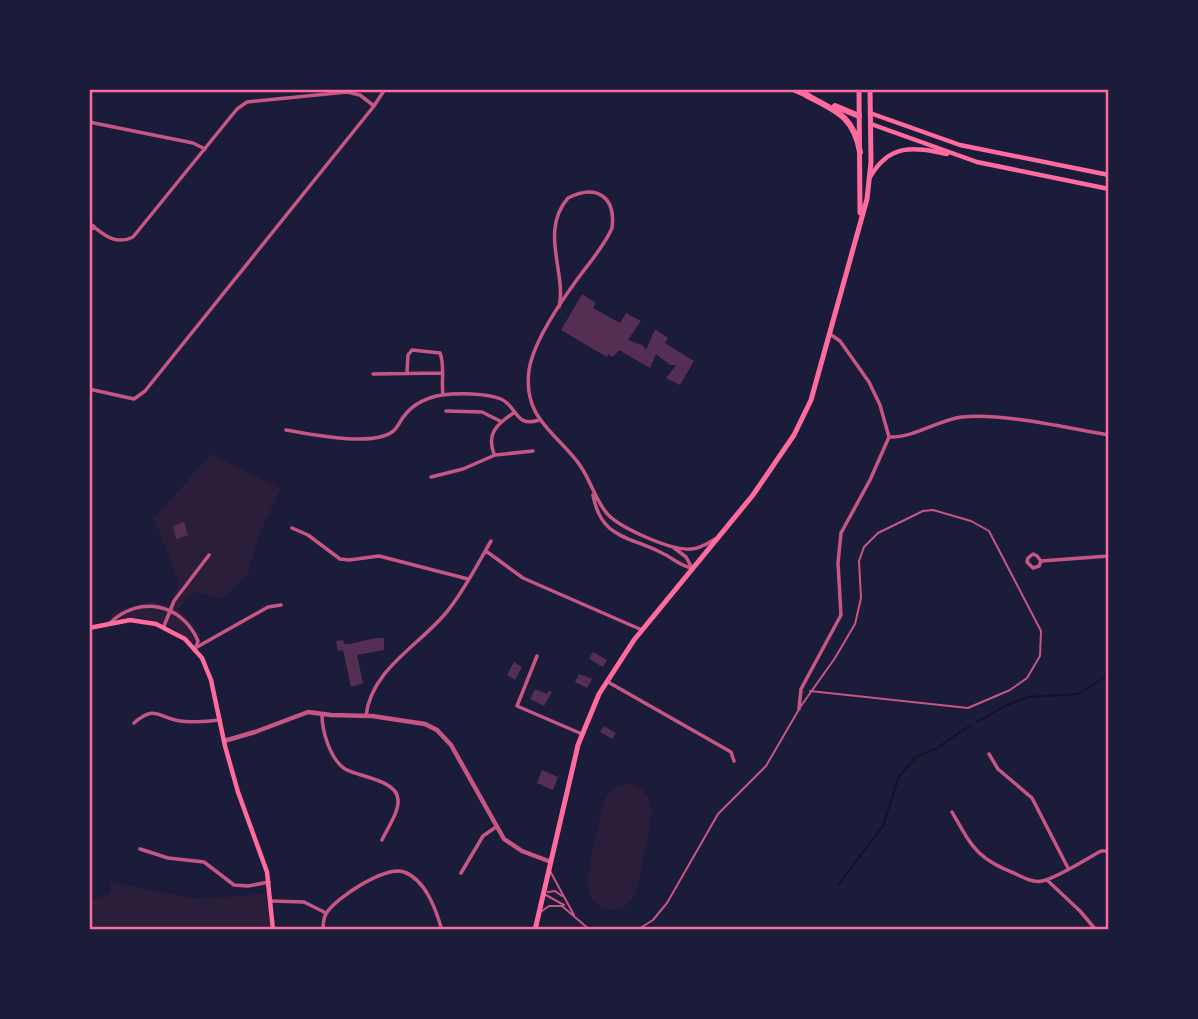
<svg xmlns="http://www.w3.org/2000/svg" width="1198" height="1019" font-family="Karla,sans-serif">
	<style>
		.green { fill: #2a1e3b }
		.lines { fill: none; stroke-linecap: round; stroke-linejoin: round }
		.stream { stroke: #12122b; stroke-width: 2 }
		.building { fill: #542f53 }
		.service { stroke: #c65784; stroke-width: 2 }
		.minor { stroke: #c65784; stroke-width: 3.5 }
		.tertiary { stroke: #c65784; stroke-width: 4.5 }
		.secondary { stroke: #ff6b9d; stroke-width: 4.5 }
		.primary { stroke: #ff6b9d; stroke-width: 5 }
		.motorway { stroke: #ff6b9d; stroke-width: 6 }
		.neatline { fill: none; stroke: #ff6b9d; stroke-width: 2.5 }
	</style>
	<rect width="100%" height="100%" fill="#1b1b3a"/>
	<path class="green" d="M 211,454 L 281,488 L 258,537 L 248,575 L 223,599 L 193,592 L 178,609 L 192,623 L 200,635 L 193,643 C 171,621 140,614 110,619 L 113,612 L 152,601 L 169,606 L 179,583 L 154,518 Z
		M 627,784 C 643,786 652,796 652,813 C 648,831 641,884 633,898 C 622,917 591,911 588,889 C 586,878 602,801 608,793 C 613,787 620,785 627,784 Z
		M 111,882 L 195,899 L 266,894 L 270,930 L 89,930 L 89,900 L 109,894 Z"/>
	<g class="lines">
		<path class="stream" d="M 977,722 L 1005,706 L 1028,697 L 1078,694 L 1109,674
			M 838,885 L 883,826 L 899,776 L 916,757 L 937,748 L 971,725"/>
	</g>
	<path class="building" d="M 582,294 L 596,303 L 593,308 L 620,323 L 626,313 L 641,321 L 628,340 L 642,345 L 646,350 L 655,329 L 668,338 L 665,343 L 694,361 L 680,385 L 666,378 L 676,365 L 670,365 L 656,354 L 650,368 L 619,350 L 613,357 L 608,354 L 607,357 L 561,330 Z
		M 184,522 L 188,535 L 176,539 L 173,526 Z
		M 376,638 L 384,638 L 384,650 L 357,655 L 363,683 L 351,687 L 343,650 L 338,651 L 336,641 L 343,640 L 344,644 L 349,644 Z
		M 593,652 L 607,660 L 603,667 L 589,659 Z
		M 514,662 L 522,667 L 515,680 L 507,675 Z
		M 579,674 L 592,679 L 587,688 L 575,682 Z
		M 535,689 L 547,694 L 549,691 L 552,692 L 544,706 L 530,699 Z
		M 604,726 L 616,733 L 612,739 L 600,732 Z
		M 542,770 L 558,777 L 553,790 L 537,783 Z"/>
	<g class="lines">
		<path class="service" d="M 801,706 L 835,658 L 855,624 L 861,598 L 859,561 L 864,547 L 878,533 L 923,511 L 933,510 L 971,521 L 989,531 L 1041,631 L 1040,656 L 1027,678 L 1010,690 L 968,708 L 810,691
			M 550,871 L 574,915
			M 548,892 L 555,891 L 562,896
			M 544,894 L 564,905
			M 542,911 L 549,906 L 562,906 L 590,930
			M 637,930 L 653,920 L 667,903 L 718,814 L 766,766 L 798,711"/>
		<path class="minor" d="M 89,122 L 193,143 L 205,149
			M 89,223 C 103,234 115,246 133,237 L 237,109 L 247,102 L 347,92 L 360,95 L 374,106
			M 89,232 L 94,226
			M 559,307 C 567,274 539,231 568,198 C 596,184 616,196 612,228 C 604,247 588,264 576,281 C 560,303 533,343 529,370 C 523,416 552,430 576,460 C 589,475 593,495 605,511 C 616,527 672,551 691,549 C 700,549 708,543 715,539
			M 407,372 L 408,355 L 412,350 L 440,353 C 445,365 441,382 443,395
			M 373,374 L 441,373
			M 89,389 L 134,399 L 145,391 L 374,106 L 385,89
			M 446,411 L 482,412 L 500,421
			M 286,430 C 310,434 371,447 392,432 C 398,428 400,420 405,415 C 413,404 428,397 442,395 C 458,393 486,393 501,399 C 518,407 515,428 539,420
			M 889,437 C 914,438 938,420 962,417 C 1004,413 1066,428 1109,435
			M 494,454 C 486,433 498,423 515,412
			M 431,477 L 463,469 L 495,455 L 533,451
			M 593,495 C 601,539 629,536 662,553 C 673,558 680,566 692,568
			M 292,528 L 308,535 L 340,559 L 349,560 L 379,556 L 468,579
			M 673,547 L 686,557 L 692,568
			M 486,551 L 523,578 L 642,630
			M 1041,561 L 1039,566 L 1033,568 L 1027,562 L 1028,558 L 1033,554 L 1037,556 L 1041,561 L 1109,556
			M 110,623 C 139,595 182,603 198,641 L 195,649
			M 164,626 L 174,601 L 209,555
			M 197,647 L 268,607 L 281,605
			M 537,656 L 517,706 L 582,734
			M 608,682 L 731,752 L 734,761
			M 799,709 L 801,689 L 841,615 L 838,563 L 841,533 L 870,480 L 889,437 L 880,405 L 869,382 L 840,341 L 830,334
			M 322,715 C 322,731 330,759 345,769 C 359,777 398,780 398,800 C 399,812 387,829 382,840
			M 366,716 C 371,670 418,646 445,614 C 463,593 477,565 491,541
			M 134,723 C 156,704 158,718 180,721 C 193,723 207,721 220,720
			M 989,754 L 998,769 L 1032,798 L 1068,868
			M 952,812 C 972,847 977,859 1016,874 C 1024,878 1034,883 1042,881 C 1057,878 1086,859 1101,851 L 1109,851
			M 140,849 L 168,858 L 204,862 L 234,885 L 248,886 L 269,882
			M 461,873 L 483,836 L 496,827
			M 1047,880 L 1080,911 L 1096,930
			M 271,901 L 304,902 L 326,913
			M 323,930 C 323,924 323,919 326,914 C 335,898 386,865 404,872 C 426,880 436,910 442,930"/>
		<path class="tertiary" d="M 224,741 L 255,732 L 308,712 L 331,715 L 372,716 L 425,724 L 437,730 L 451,745 L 504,839 L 522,851 L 551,862"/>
		<path class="secondary" d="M 870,113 L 960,145 L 1109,175
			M 871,124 L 977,162 L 1109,189
			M 870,177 C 890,143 913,147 947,154
			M 89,628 L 130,620 L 156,624 L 185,639 L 202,658 L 211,680 L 225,746 L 238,792 L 267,872 L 273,930"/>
		<path class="primary" d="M 859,89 L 860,213
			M 535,930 L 578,745 L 599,694 L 634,640 L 753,495 L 794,435 L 811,400 L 867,199 L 871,162 L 870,89"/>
		<path class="motorway" d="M 793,89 L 809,96
			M 806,95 C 836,111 854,116 860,152
			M 835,106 L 859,116"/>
	</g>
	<rect width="1198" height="1019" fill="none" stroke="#1b1b3a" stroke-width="182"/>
	<rect x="91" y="91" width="1016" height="837" class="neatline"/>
</svg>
